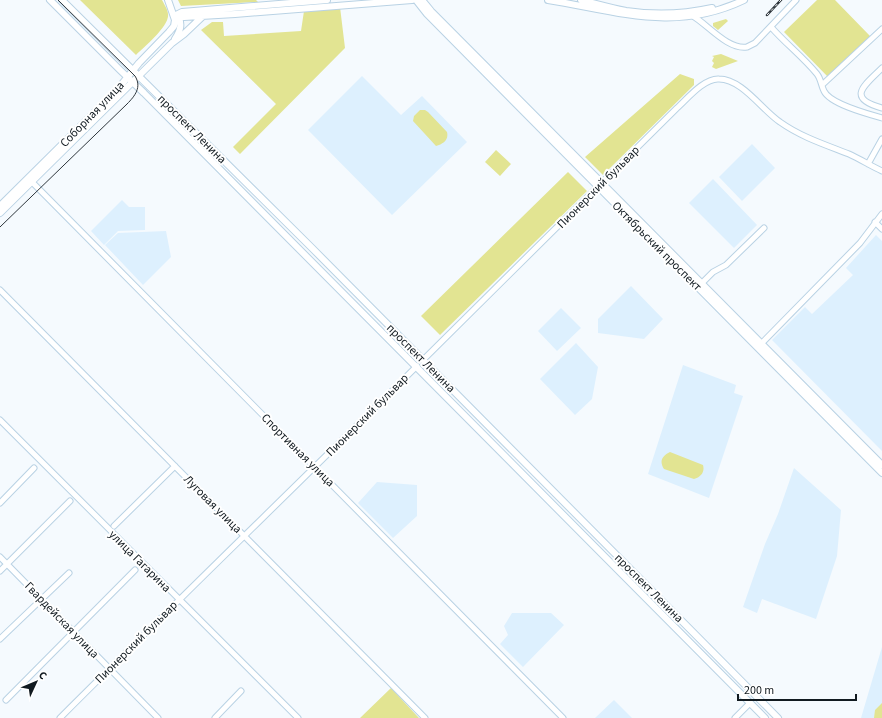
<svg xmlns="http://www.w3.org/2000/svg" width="882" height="718" font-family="'Source Sans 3',sans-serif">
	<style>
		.built { fill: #ddf0fe }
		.green { fill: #e2e492 }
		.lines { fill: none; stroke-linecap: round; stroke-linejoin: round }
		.minor-casing { stroke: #b9d2e4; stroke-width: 7 }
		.major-casing { stroke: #b9d2e4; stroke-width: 8 }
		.minor { stroke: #fff; stroke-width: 5 }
		.major { stroke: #fff; stroke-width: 6 }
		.tram { stroke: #2e363c; stroke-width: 1 }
		.rail-casing { stroke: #2e363c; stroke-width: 2.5 }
		.rail { stroke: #fff; stroke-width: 1; stroke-dasharray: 3; stroke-linecap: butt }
		.labels { text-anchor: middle; stroke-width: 4; stroke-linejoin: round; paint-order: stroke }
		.street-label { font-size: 12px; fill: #111a20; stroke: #fff }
	</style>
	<rect width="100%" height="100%" fill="#f5fafe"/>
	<path class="built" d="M 362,76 L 401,115 L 422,96 L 467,142 L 392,215 L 308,130 Z
		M 752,144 L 775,168 L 742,201 L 719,177 Z
		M 713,179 L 757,225 L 734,248 L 689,203 Z
		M 122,200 L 129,207 L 145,207 L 145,230 L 118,231 L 104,245 L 91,231 Z
		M 166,231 L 171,257 L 143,285 L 105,245 L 118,233 Z
		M 876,235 L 882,241 L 882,451 L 772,340 L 805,307 L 812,314 L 853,275 L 846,268 Z
		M 631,286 L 663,319 L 644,339 L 598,333 L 598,319 Z
		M 561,308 L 581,328 L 557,351 L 538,331 Z
		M 576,343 L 598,367 L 592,399 L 575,415 L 540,379 Z
		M 683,365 L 736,385 L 734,393 L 743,396 L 709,498 L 648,474 Z
		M 794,468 L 841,510 L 837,556 L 816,619 L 762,599 L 757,613 L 743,607 L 765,544 L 778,514 Z
		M 377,482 L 417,485 L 417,516 L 393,538 L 358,503 Z
		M 512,613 L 551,613 L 564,625 L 523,667 L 500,644 L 508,635 L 504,626 Z
		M 882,647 L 882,718 L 861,718 Z
		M 614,700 L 632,718 L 595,718 Z"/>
	<path class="green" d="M 80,0 L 162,0 C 164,4 168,10 168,14 C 170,26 144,47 136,55 Z
		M 178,0 L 256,0 L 258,2 L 181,6 Z
		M 817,0 L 835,0 L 870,36 L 828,77 L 784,32 Z
		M 340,7 L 345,48 L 240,154 L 233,147 L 276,104 L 201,30 L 212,22 L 223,22 L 224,36 L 301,31 L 304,11 Z
		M 726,19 L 728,21 L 718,30 L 713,26 L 713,23 Z
		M 721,54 L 738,61 L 716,69 L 712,67 L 714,63 L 712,61 L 714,57 L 712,56 Z
		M 680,74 L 694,79 L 694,85 L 603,175 L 585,157 Z
		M 420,110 L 425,110 L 428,112 L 447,132 C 449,140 443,144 436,146 L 413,121 L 414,116 Z
		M 496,150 L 511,164 L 500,176 L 485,162 Z
		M 568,172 L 587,191 L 440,335 L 421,316 Z
		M 670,452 L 703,465 C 705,472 701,477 694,479 L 664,469 C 659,461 662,456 670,452 Z
		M 391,688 L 419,718 L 360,718 Z
		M 882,703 L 882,718 L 874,718 L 875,710 Z"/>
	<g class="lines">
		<g class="minor-casing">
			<path id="minor" d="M 693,16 C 708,25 728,50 747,47 C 749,46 753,44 755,43 L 796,0
				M 771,27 C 785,43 803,57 817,74 C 821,79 821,85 824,91 C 830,104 868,114 882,118
				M 882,68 C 865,85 845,98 882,108
				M 822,85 L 882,29
				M 868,164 L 882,139
				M 29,179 L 563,718
				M 875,222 L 882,229
				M 702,283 L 713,272 L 726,265 L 764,228
				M 0,290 L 425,718
				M 759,346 L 860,243 L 882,214
				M 423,360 L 677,108 C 687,99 704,78 719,79 C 742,79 762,110 780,122 C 801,137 826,145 849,154 C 860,159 871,166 882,171
				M 0,420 L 298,718
				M 0,503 L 34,468
				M 114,526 L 175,466
				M 0,557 L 158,718
				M 0,571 L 70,501
				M 0,639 L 69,573
				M 6,700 L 135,570
				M 60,718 C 178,600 298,484 417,366
				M 215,718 L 241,691
				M 735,718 L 750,703"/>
		</g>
		<g class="major-casing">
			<path id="major" d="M 50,0 L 120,70 L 144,93 L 765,718
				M 62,0 L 312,248 L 778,718
				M 416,0 L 427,14 L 882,473
				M 422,0 L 431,11 L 882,465
				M 548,0 C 618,11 675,33 744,0
				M 581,0 C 596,4 611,8 626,11 C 653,15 685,14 712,8
				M 174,16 L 184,17 L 235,14 L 412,0
				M 174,16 L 182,12 L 327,0
				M 175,39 C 181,30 182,24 178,14
				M 0,206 L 117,90 L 139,63 L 169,32 L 174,26 L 175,20 L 168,0
				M 0,213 L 172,43 L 184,34 L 204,15"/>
		</g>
		<use href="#minor" class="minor"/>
		<use href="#major" class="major"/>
		<path class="tram" d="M 0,227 L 127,104 C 135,96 142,87 135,76 L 58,0"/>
		<g class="rail-casing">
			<path id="rail" d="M 767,15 L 781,0"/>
		</g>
		<use href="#rail" class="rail"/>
	</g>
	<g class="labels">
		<g class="street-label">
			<text transform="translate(92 114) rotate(-46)" y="4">Соборная улица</text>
			<text transform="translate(192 129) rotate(45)" y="4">проспект Ленина</text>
			<text transform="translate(598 187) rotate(-45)" y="4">Пионерский бульвар</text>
			<text transform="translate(657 246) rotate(45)" y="4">Октябрьский проспект</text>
			<text transform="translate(421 358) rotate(45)" y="4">проспект Ленина</text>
			<text transform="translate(367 415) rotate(-45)" y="4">Пионерский бульвар</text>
			<text transform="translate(298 450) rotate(45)" y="4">Спортивная улица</text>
			<text transform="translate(213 504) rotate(45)" y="4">Луговая улица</text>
			<text transform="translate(140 561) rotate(45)" y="4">улица Гагарина</text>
			<text transform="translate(649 588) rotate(45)" y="4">проспект Ленина</text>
			<text transform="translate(62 620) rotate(46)" y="4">Гвардейская улица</text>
			<text transform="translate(136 642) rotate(-45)" y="4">Пионерский бульвар</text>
		</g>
	</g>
	<g transform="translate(36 682) rotate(46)" stroke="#ffffff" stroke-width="3" paint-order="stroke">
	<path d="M0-3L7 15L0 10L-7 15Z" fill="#111a20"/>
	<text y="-6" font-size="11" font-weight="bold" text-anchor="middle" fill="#111a20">С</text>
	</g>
	<path d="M738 694v6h118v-6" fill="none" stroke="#111a20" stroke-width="2"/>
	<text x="744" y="694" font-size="12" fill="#111a20" stroke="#ffffff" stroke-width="3" paint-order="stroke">200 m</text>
</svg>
